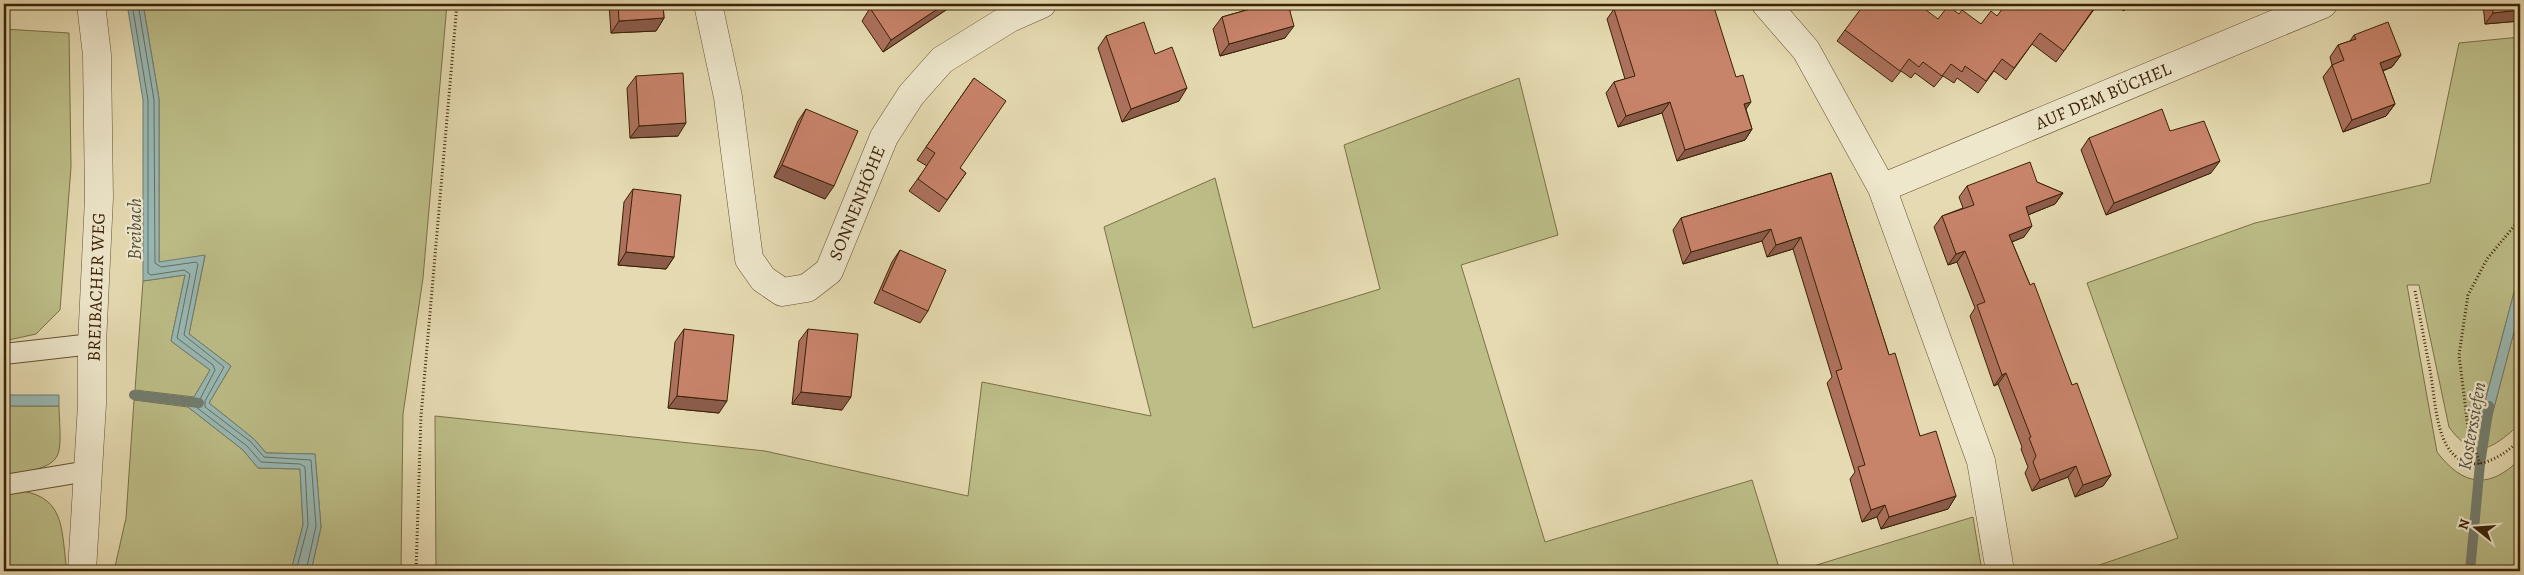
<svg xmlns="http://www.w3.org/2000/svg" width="2524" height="575" font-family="Alegreya,serif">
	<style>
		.green { fill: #bcbd87; stroke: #7b7046 }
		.water { fill: #98b9b5; stroke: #727d6f }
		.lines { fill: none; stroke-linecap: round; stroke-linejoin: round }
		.shore { stroke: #696e5d; stroke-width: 1 }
		.stream { stroke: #727d6f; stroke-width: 10 }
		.lane-casing { stroke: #655030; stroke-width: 22 }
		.street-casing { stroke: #655030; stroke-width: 29 }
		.path { stroke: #3a2205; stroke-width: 3; stroke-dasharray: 1 2.5; stroke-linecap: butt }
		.lane { stroke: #eee7cc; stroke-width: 20 }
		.street { stroke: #eee7cc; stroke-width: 28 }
		.wall { fill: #ac715c; stroke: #3a2205 }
		.shaded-wall { fill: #8c5c4b; stroke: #3a2205 }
		.building { fill: #c8836b; stroke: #3a2205 }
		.labels { text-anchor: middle; stroke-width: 4.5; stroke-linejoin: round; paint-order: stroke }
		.street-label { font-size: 18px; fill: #3a2205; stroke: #eee7cc }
		.water-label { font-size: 19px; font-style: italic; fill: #564f3a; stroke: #eee7cc }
	</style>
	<rect width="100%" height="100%" fill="#e5dab1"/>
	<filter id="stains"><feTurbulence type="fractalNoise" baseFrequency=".004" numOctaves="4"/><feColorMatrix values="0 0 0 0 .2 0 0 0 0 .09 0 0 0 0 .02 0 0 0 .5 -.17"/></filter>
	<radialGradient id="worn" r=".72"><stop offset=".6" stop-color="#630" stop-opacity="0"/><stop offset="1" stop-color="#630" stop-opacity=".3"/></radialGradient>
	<path class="green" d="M 143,4 L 447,4 L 423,278 L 403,414 L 401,571 L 311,571 L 321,527 L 315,454 L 266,453 L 254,439 L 209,403 L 231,366 L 189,334 L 205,256 L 159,263 L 159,99 Z
		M 4,29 L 69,33 L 71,167 L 60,310 L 36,334 L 4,341 Z
		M 2520,37 L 2520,279 L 2516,285 L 2481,416 L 2491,419 L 2520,309 L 2520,424 C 2493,448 2475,463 2449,427 L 2419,285 L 2407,285 L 2437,452 C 2463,486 2489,490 2520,459 L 2520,571 L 2082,571 L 2178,538 L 2087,283 L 2255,223 L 2430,183 L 2459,43 Z
		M 1519,78 L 1558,235 L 1461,265 L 1545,542 L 1752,480 L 1780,571 L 436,571 L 435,416 L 765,451 L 968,496 L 982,382 L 1151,416 L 1104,227 L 1215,178 L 1253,328 L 1380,289 L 1344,145 Z
		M 185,275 L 171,341 L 210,370 L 194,397 L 135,390 L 143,281 Z
		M 134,400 L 188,407 L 243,450 L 258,468 L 300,469 L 303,525 L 291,571 L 114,571 L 126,518 Z
		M 4,406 L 59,406 C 59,417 62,445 58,454 C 52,471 19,472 4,475 Z
		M 21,491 C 67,497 61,534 67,571 L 4,571 L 4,492 Z
		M 1973,517 L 1982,571 L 1797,571 Z"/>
	<path class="water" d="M 127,4 L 143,4 L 159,99 L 159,262 L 205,255 L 189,334 L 231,366 L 209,403 L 254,439 L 266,453 L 315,454 L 321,527 L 311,571 L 291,571 L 303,525 L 300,469 L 258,468 L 243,450 L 188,407 L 210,370 L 171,341 L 185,275 L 143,281 L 143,100 Z
		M 2520,279 L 2520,309 L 2491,419 L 2481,417 L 2516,285 Z
		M 4,395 L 59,395 L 59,406 L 4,406 Z"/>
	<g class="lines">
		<path class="shore" d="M 132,4 L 148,100 L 148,273 L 151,275 L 184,270 L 190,274 L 177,338 L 213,365 L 215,370 L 196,407 L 247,446 L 261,462 L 300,464 L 305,467 L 308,525 L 296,571
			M 138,4 L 154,100 L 155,263 L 161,267 L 196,262 L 198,264 L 184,335 L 224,367 L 205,401 L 205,407 L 251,442 L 264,457 L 311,460 L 316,526 L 306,571"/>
		<path class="stream" d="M 134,395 L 199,403
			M 2470,571 L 2480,464 L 2489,406"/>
		<g class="lane-casing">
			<path id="lane" d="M 4,354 L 92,344
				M 4,485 L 88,471"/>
		</g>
		<g class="street-casing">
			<path id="street" d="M 708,4 L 728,97 L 749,259 L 763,279 L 782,292 L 807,288 L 829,271 L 884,137 L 911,95 L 942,60 L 1010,18 L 1042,4
				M 1766,4 L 1806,50 L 1882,188 L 1981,461 L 1999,565
				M 1882,188 L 2323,4
				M 82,571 L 92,404 L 92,344 L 99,198 L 97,55 L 91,4"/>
		</g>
		<path class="path" d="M 2415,291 C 2420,317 2425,344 2430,370 C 2434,392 2435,417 2443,438 C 2461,480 2496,463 2520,440
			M 2480,464 L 2468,428 L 2459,355 L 2468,295 L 2487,259 L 2520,219
			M 416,571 L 421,416 L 457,4"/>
		<use href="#lane" class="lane"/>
		<use href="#street" class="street"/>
	</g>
	<path class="wall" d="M 609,4 L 663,4 L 664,18 L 656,31 L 611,33 Z
		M 877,4 L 955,4 L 883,52 L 862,21 L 870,8 Z
		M 1241,4 L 1294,4 L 1290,10 L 1285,38 L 1220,56 L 1213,29 L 1222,17 L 1243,11 Z
		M 2098,4 L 2056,62 L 2032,44 L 2006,80 L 1994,71 L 1978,93 L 1957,78 L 1954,83 L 1943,76 L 1934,87 L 1915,73 L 1911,78 L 1901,71 L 1892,82 L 1837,41 L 1845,30 L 1938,19 L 1959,14 L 1981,24 L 1997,16 Z
		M 2113,4 L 2129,4 L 2124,11 Z
		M 2483,4 L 2520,4 L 2520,21 L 2485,24 Z
		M 1681,8 L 1746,109 L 1752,129 L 1745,140 L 1677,161 L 1662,113 L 1618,127 L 1606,93 L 1614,82 L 1625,79 L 1607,19 L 1614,9 Z
		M 2354,35 L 2401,55 L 2392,67 L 2383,71 L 2395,104 L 2386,116 L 2343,132 L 2323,77 L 2332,65 L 2330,57 L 2338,45 L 2350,41 Z
		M 1106,36 L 1155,54 L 1179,101 L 1122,122 L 1098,48 Z
		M 636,76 L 678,136 L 630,138 L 627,88 Z
		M 974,78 L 960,168 L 966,173 L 939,212 L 909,191 L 927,166 L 917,160 Z
		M 806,109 L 825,199 L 774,177 L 798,121 Z
		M 2170,131 L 2211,173 L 2106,215 L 2081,150 L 2089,138 Z
		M 1831,173 L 1889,355 L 1920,436 L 1956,496 L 1948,509 L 1881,529 L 1877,517 L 1862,522 L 1850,479 L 1855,472 L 1827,383 L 1832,377 L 1793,249 L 1767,257 L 1762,241 L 1683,264 L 1673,230 L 1681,218 Z
		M 2037,182 L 2063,193 L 2055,204 L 2028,215 L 2024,237 L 2012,242 L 2072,385 L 2111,475 L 2103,486 L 2075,497 L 2068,477 L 2032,491 L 2025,473 L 2028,467 L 2021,449 L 2022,447 L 1998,384 L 1994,386 L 1970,316 L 1975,308 L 1957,262 L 1948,265 L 1934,227 L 1942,216 L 1963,208 L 1959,197 L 1967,186 Z
		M 633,189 L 674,257 L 666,269 L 618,265 L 624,202 Z
		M 900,250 L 928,311 L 920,323 L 874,303 L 892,262 Z
		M 684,329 L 719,413 L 668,408 L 675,342 Z
		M 808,329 L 842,410 L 792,404 L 799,341 Z"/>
	<path class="shaded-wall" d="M 945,4 L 955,4 L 883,52 L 891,40 Z
		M 1286,4 L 1294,4 L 1288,11 Z
		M 2520,10 L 2520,21 L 2485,24 L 2493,13 Z
		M 664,18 L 656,31 L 611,33 L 619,21 Z
		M 1294,26 L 1285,38 L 1220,56 L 1229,44 Z
		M 2401,55 L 2392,67 L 2371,75 L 2380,63 Z
		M 1187,88 L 1179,101 L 1122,122 L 1131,109 Z
		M 1670,102 L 1662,113 L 1618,127 L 1626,116 Z
		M 1751,102 L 1744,112 L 1744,104 Z
		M 2395,104 L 2386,116 L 2343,132 L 2352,120 Z
		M 686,123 L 678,136 L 630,138 L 639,126 Z
		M 1752,129 L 1745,140 L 1677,161 L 1685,150 Z
		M 2220,161 L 2211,173 L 2106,215 L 2114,203 Z
		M 782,165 L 834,186 L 825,199 L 774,177 Z
		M 2063,193 L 2055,204 L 2018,219 L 2026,207 Z
		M 2032,226 L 2024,237 L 2001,246 L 2009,235 Z
		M 1771,229 L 1762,241 L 1683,264 L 1691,252 Z
		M 1801,237 L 1793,249 L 1767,257 L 1776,245 Z
		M 1965,251 L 1957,262 L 1948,265 L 1956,254 Z
		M 626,252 L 674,257 L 666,269 L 618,265 Z
		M 2006,373 L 1998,384 L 1994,386 L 2002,375 Z
		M 801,392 L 851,397 L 842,410 L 792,404 Z
		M 677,396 L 727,401 L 719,413 L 668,408 Z
		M 2076,466 L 2068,477 L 2032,491 L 2040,480 Z
		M 2111,475 L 2103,486 L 2075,497 L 2083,485 Z
		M 1956,496 L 1948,509 L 1881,529 L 1889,517 Z
		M 1885,505 L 1877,517 L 1862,522 L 1871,510 Z"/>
	<path class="building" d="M 618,4 L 663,4 L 664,18 L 619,21 Z
		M 877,4 L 945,4 L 891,40 L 870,8 Z
		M 1253,4 L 1288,4 L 1294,26 L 1229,44 L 1222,17 L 1254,8 Z
		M 1631,4 L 1680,4 L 1681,8 L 1694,4 L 1713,4 L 1736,77 L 1743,75 L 1751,102 L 1744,104 L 1752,129 L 1685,150 L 1670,102 L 1626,116 L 1614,82 L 1635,76 L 1614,9 Z
		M 1870,4 L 1918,4 L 1938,19 L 1948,6 L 1959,14 L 1962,10 L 1981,24 L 1991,11 L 1997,16 L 2006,4 L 2097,4 L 2064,51 L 2040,33 L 2014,68 L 2002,59 L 1986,81 L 1965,66 L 1962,72 L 1951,64 L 1942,76 L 1923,62 L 1919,67 L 1909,59 L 1900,71 L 1845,30 L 1863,6 Z
		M 2492,4 L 2520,4 L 2520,10 L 2493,13 Z
		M 1144,22 L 1155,54 L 1172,47 L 1187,88 L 1131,109 L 1106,36 Z
		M 2388,22 L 2401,55 L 2380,63 L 2395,104 L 2352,120 L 2332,65 L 2344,60 L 2338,45 L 2356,39 L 2354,35 Z
		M 683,73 L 686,123 L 639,126 L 636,76 Z
		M 974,78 L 1006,101 L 960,168 L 966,173 L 947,200 L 918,179 L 935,153 L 926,147 Z
		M 806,109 L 858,131 L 834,186 L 782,165 Z
		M 2162,109 L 2170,131 L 2204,121 L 2220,161 L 2114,203 L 2089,138 Z
		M 2030,162 L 2037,182 L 2063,193 L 2026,207 L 2032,226 L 2009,235 L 2030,285 L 2034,283 L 2072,385 L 2077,383 L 2111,475 L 2083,485 L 2076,466 L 2040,480 L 2033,462 L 2036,456 L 2029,438 L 2031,437 L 2006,373 L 2002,375 L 1977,305 L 1985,302 L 1965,251 L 1956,254 L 1942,216 L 1974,205 L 1967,186 Z
		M 1831,173 L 1889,355 L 1895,353 L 1920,436 L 1936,431 L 1956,496 L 1889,517 L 1885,505 L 1871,510 L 1858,467 L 1865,465 L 1836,371 L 1842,369 L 1801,237 L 1776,245 L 1771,229 L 1691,252 L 1681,218 Z
		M 633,189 L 681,195 L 674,257 L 626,252 Z
		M 900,250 L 946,270 L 928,311 L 882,290 Z
		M 684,329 L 734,335 L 727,401 L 677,396 Z
		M 808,329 L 858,334 L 851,397 L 801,392 Z"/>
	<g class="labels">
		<g class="street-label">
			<text transform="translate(2103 96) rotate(-23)" y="6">AUF DEM BÜCHEL</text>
			<text transform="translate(857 203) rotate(-68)" y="6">SONNENHÖHE</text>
			<text transform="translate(96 287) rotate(-88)" y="6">BREIBACHER WEG</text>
		</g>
		<g class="water-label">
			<text transform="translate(134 229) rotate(-90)" y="7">Breibach</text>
			<text transform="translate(2471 426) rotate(-80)" y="7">Kosterssiefen</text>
		</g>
	</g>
	<rect width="2524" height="575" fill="none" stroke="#e5dab1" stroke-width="20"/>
	<rect x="5" y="5" width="2514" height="565" fill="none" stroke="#3a2205" stroke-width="2.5"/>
	<rect x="10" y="10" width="2504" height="555" fill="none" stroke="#3a2205"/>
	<g transform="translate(2476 528) rotate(287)" stroke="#eee7cc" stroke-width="4" paint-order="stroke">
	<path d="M0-4L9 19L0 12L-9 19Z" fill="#3a2205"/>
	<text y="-8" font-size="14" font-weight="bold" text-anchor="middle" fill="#3a2205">N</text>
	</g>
	<rect width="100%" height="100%" filter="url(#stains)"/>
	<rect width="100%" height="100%" fill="url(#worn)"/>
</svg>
